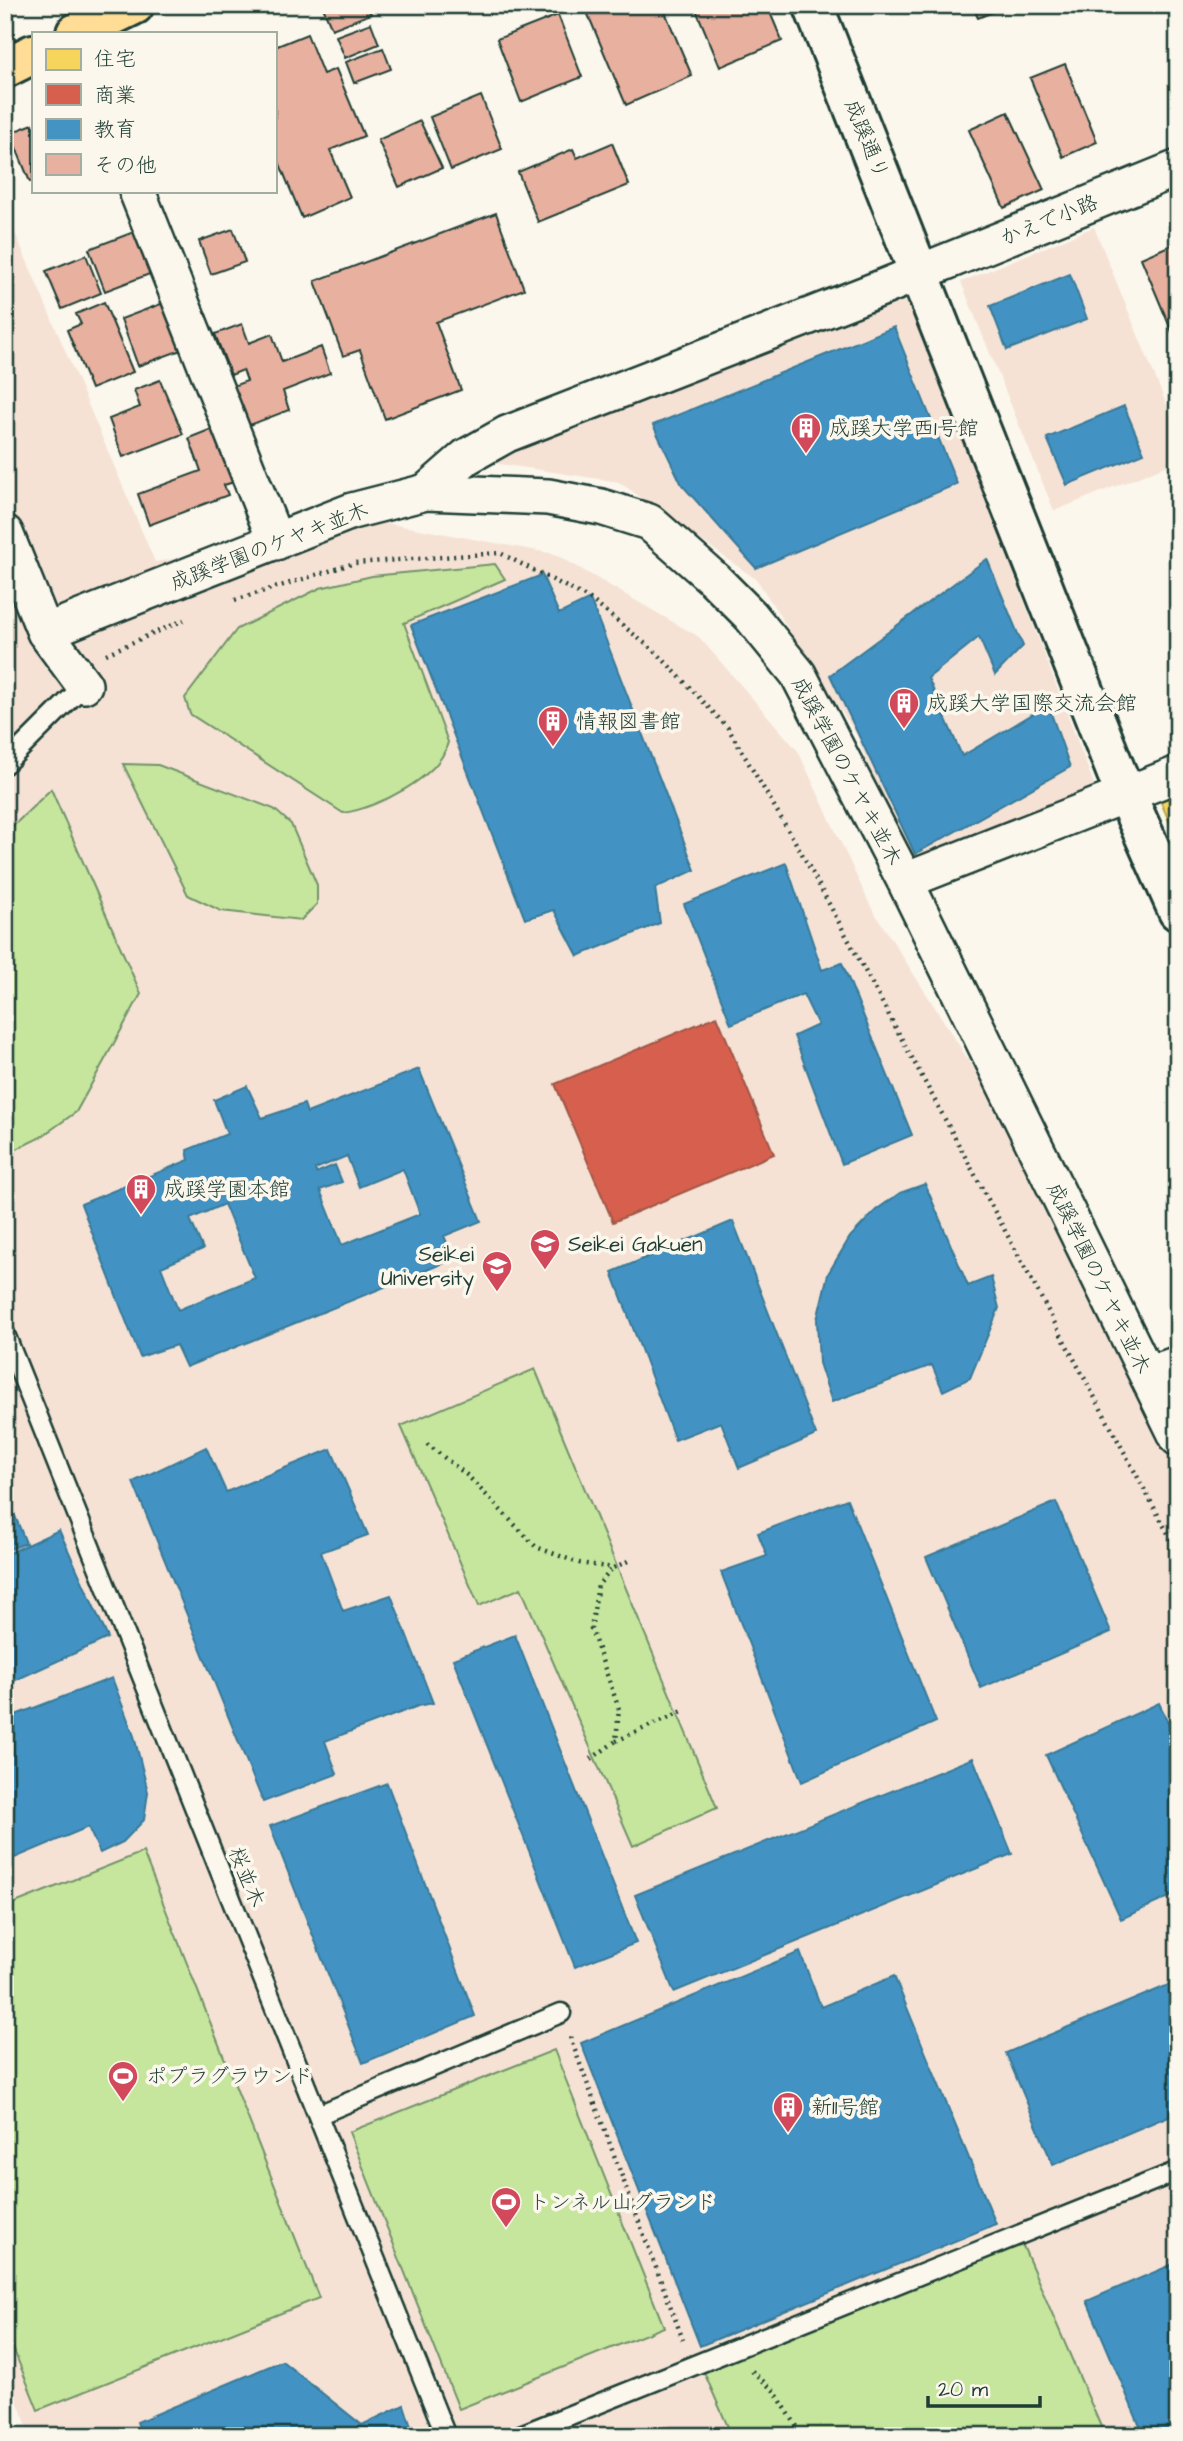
<svg xmlns="http://www.w3.org/2000/svg" width="1183" height="2441" font-family="'Architects Daughter','Klee One',sans-serif">
	<style>
		.built { fill: #f5e2d5 }
		.green { fill: #c6e69e; stroke: #729269; stroke-width: 2 }
		.homes { fill: #f6d55c; stroke: #b6a750; stroke-width: 2 }
		.shops { fill: #d6604d; stroke: #9f5646; stroke-width: 2 }
		.schools { fill: #4393c3; stroke: #387998; stroke-width: 2; fill-rule: evenodd }
		.building { fill: #e8b09f; stroke: #1f3d34; stroke-width: 2 }
		.lines { fill: none; stroke-linecap: round; stroke-linejoin: round }
		.lane-casing { stroke: #1f3d34; stroke-width: 23 }
		.street-casing { stroke: #1f3d34; stroke-width: 40 }
		.secondary-casing { stroke: #1f3d34; stroke-width: 44 }
		.primary-casing { stroke: #1f3d34; stroke-width: 44 }
		.path { stroke: #1f3d34; stroke-width: 4.5; stroke-dasharray: 2 5; stroke-linecap: butt }
		.lane { stroke: #fbf7ec; stroke-width: 18 }
		.street { stroke: #fbf7ec; stroke-width: 35 }
		.secondary { stroke: #fbf7ec; stroke-width: 38 }
		.primary { stroke: #ffdd96; stroke-width: 38 }
		.labels { text-anchor: middle; stroke-width: 7; stroke-linejoin: round; paint-order: stroke }
		.street-label { font-size: 21px; fill: #1f3d34; stroke: #fbf7ec }
		.poi-label { font-size: 21px; fill: #1f3d34; stroke: #fbf7ec; text-anchor: start }
	</style>
	<rect width="100%" height="100%" fill="#fbf7ec"/>
	<filter id="ink" filterUnits="userSpaceOnUse"><feTurbulence type="fractalNoise" baseFrequency=".0143" numOctaves="2"/><feDisplacementMap in="SourceGraphic" scale="14" xChannelSelector="R" yChannelSelector="G"/><feConvolveMatrix kernelMatrix="1 2 1 2 8 2 1 2 1" color-interpolation-filters="sRGB"/></filter>
	<g filter="url(#ink)">
		<path class="built" d="M 5,209 L 155,562 L 386,523 L 555,554 L 699,637 L 798,751 L 871,907 L 990,1094 L 1178,1449 L 1178,2436 L 31,2436 L 5,2371 Z
			M 1094,227 L 1178,433 L 1178,461 L 1054,511 L 961,282 Z
			M 909,299 L 1095,787 L 909,871 L 856,734 L 757,580 L 619,482 L 486,462 Z"/>
		<path class="green" d="M 495,564 L 505,579 L 404,623 L 448,742 C 441,777 375,809 343,813 L 190,714 L 185,698 L 237,629 L 320,588 L 372,576 Z
			M 123,764 L 158,765 L 274,809 L 291,824 L 317,885 L 317,904 L 301,920 L 221,911 L 188,895 Z
			M 51,789 L 141,994 L 76,1112 L 41,1137 L 5,1155 L 5,834 Z
			M 535,1369 L 717,1808 L 633,1846 L 521,1588 L 479,1606 L 401,1426 Z
			M 143,1852 L 319,2298 L 38,2410 L 5,2328 L 5,1907 Z
			M 554,2050 L 664,2327 L 459,2409 L 349,2132 Z
			M 1020,2239 L 1105,2436 L 732,2436 L 703,2370 Z"/>
		<path class="homes" d="M 1178,793 L 1178,842 L 1160,800 Z"/>
		<path class="shops" d="M 717,1016 L 774,1154 L 613,1222 L 555,1084 Z"/>
		<path class="schools" d="M 1070,274 L 1087,319 L 1007,350 L 990,306 Z
			M 894,327 L 957,484 L 756,568 L 682,485 L 653,425 Z
			M 1124,406 L 1144,453 L 1067,485 L 1047,438 Z
			M 987,559 L 1023,646 L 995,675 L 979,637 L 928,678 L 962,756 L 1048,705 L 1070,767 L 915,854 L 830,675 Z
			M 542,575 L 559,614 L 590,599 L 695,870 L 655,888 L 660,923 L 578,956 L 554,910 L 525,919 L 411,625 Z
			M 786,863 L 822,970 L 842,963 L 912,1135 L 842,1164 L 794,1036 L 818,1025 L 803,994 L 731,1024 L 684,904 Z
			M 419,1069 L 481,1221 L 444,1236 L 454,1259 L 186,1367 L 176,1345 L 140,1357 L 81,1204 L 189,1160 L 187,1150 L 227,1134 L 214,1100 L 247,1086 L 262,1118 L 304,1104 L 307,1113 ZM 347,1156 L 359,1187 L 403,1169 L 420,1214 L 342,1245 L 320,1190 L 342,1182 L 335,1165 L 316,1173 L 315,1169 ZM 224,1204 L 255,1278 L 178,1310 L 161,1267 L 203,1249 L 190,1219 Z
			M 925,1184 L 968,1286 L 991,1277 L 999,1308 L 970,1378 L 943,1391 L 932,1365 L 832,1402 L 819,1363 L 817,1320 L 828,1274 L 850,1237 L 876,1210 L 900,1193 Z
			M 733,1221 L 816,1435 L 739,1468 L 721,1422 L 675,1440 L 612,1272 Z
			M 206,1447 L 226,1492 L 331,1449 L 368,1535 L 321,1552 L 343,1611 L 391,1595 L 433,1703 L 418,1706 L 325,1741 L 337,1774 L 263,1802 L 133,1482 Z
			M 5,1491 L 26,1543 L 5,1551 Z
			M 847,1499 L 936,1722 L 802,1782 L 721,1572 L 767,1556 L 758,1533 Z
			M 1056,1502 L 1111,1632 L 981,1688 L 926,1557 Z
			M 59,1530 L 108,1638 L 5,1685 L 5,1555 Z
			M 515,1635 L 636,1943 L 575,1967 L 453,1659 Z
			M 112,1678 L 134,1736 L 148,1792 L 144,1820 L 123,1842 L 100,1853 L 88,1827 L 5,1862 L 5,1719 Z
			M 1159,1703 L 1178,1744 L 1178,1893 L 1121,1919 L 1046,1755 Z
			M 973,1758 L 1012,1854 L 674,1992 L 635,1895 Z
			M 387,1783 L 475,2016 L 363,2063 L 270,1826 Z
			M 800,1952 L 821,2007 L 894,1976 L 996,2224 L 700,2346 L 581,2043 Z
			M 1178,1981 L 1178,2112 L 1053,2165 L 1006,2053 Z
			M 1178,2262 L 1178,2436 L 1144,2436 L 1087,2301 Z
			M 282,2361 L 362,2425 L 404,2405 L 414,2436 L 142,2436 L 137,2422 Z"/>
		<path class="building" d="M 322,5 L 367,5 L 371,14 L 332,29 Z
			M 584,5 L 680,5 L 665,12 L 692,76 L 626,105 Z
			M 694,5 L 767,5 L 782,41 L 720,67 Z
			M 972,5 L 1010,5 L 978,18 Z
			M 558,15 L 582,77 L 521,102 L 497,39 Z
			M 371,23 L 379,44 L 345,58 L 336,36 Z
			M 307,34 L 323,74 L 336,69 L 364,136 L 330,150 L 350,197 L 302,218 L 275,152 L 275,47 Z
			M 383,48 L 391,69 L 354,83 L 346,62 Z
			M 1065,64 L 1097,142 L 1063,157 L 1030,78 Z
			M 481,96 L 502,149 L 451,170 L 430,117 Z
			M 1008,112 L 1044,190 L 1004,208 L 969,130 Z
			M 420,121 L 442,168 L 399,187 L 378,140 Z
			M 33,124 L 33,181 L 30,182 L 10,133 Z
			M 612,143 L 629,185 L 538,222 L 518,172 L 573,149 L 577,158 Z
			M 496,213 L 524,289 L 436,322 L 461,390 L 385,419 L 360,350 L 343,356 L 315,281 Z
			M 233,229 L 245,262 L 211,274 L 199,241 Z
			M 139,230 L 155,272 L 105,291 L 89,249 Z
			M 1178,242 L 1178,338 L 1175,339 L 1141,258 Z
			M 86,255 L 101,293 L 62,309 L 46,271 Z
			M 104,302 L 133,372 L 91,389 L 67,330 L 81,324 L 76,314 Z
			M 166,302 L 184,349 L 138,366 L 121,319 Z
			M 242,324 L 249,343 L 272,334 L 282,362 L 321,347 L 330,373 L 283,391 L 289,410 L 242,428 L 227,388 L 247,381 L 243,370 L 231,375 L 215,334 Z
			M 160,380 L 183,434 L 123,457 L 109,419 L 140,407 L 134,390 Z
			M 214,428 L 234,482 L 224,485 L 228,495 L 149,525 L 138,494 L 201,471 L 189,438 Z"/>
		<g class="lines">
			<g class="lane-casing">
				<path id="lane" d="M 5,764 L 84,685
					M 5,1334 L 446,2436
					M 318,2115 L 561,2013
					M 518,2436 L 1178,2171"/>
			</g>
			<g class="street-casing">
				<path id="street" d="M 137,191 L 276,542
					M 426,492 L 466,457 L 507,434 L 884,287 L 1178,168
					M 5,533 L 45,632 L 84,685
					M 45,632 L 352,511 L 426,492 L 548,497 L 601,507 L 649,522 L 715,580 L 750,615 L 798,674 L 905,881 L 1178,1438
					M 905,881 L 1178,774
					M 1147,1375 L 1178,1364"/>
			</g>
			<g class="secondary-casing">
				<path id="secondary" d="M 813,5 L 1117,774 L 1178,911"/>
			</g>
			<g class="primary-casing">
				<path id="primary" d="M 76,33 L 134,5
					M 5,68 L 33,54"/>
			</g>
			<path class="path" d="M 235,600 L 355,563 L 500,553 L 590,599 L 657,653 L 728,728 L 800,850 L 1178,1552
				M 106,654 L 184,620
				M 427,1444 L 468,1476 L 536,1547 L 579,1563 L 613,1568 L 628,1561
				M 616,1741 L 685,1710
				M 591,1759 L 616,1741 L 619,1709 L 591,1629 L 598,1585 L 613,1568
				M 570,2037 L 683,2340
				M 752,2371 L 775,2392 L 803,2436"/>
			<use href="#lane" class="lane"/>
			<use href="#street" class="street"/>
			<use href="#secondary" class="secondary"/>
			<use href="#primary" class="primary"/>
		</g>
	</g>
	<defs>
		<g id="building-pin" transform="scale(1.575)"><path d="M0 17L-7.5 6A9.5 9.5 0 1 1 7.5 6Z" fill="#d1495b" stroke="#fbf7ec"/><path d="M-4-6H4V6H1V3H-1V6H-4ZM-2.5-4.3h1.7v1.8h-1.7ZM.8-4.3h1.7v1.8H.8ZM-2.5-1h1.7V.8h-1.7ZM.8-1h1.7V.8H.8Z" fill="#fff"/></g>
		<g id="university-pin" transform="scale(1.575)"><path d="M0 17L-7.5 6A9.5 9.5 0 1 1 7.5 6Z" fill="#d1495b" stroke="#fbf7ec"/><path d="M0-5L7-2L0 1L-7-2ZM-4 1L0 2.5L4 1V4Q0 6-4 4Z" fill="#fff"/></g>
		<g id="stadium-pin" transform="scale(1.575)"><path d="M0 17L-7.5 6A9.5 9.5 0 1 1 7.5 6Z" fill="#d1495b" stroke="#fbf7ec"/><path d="M0-5a6.5 5 0 1 0 0 10a6.5 5 0 1 0 0-10ZM-3.5-1.8h7v3.6h-7Z" fill="#fff"/></g>
	</defs>
	<g fill-rule="evenodd">
		<use href="#building-pin" x="806" y="428"/>
		<use href="#building-pin" x="904" y="703"/>
		<use href="#building-pin" x="553" y="721"/>
		<use href="#building-pin" x="141" y="1189"/>
		<use href="#university-pin" x="545" y="1244"/>
		<use href="#university-pin" x="497" y="1266"/>
		<use href="#stadium-pin" x="123" y="2076"/>
		<use href="#building-pin" x="788" y="2107"/>
		<use href="#stadium-pin" x="506" y="2202"/>
	</g>
	<g class="labels">
		<g class="street-label">
			<text transform="translate(867 139) rotate(68)" y="7">成蹊通り</text>
			<text transform="translate(1049 220) rotate(-22)" y="7">かえで小路</text>
			<text transform="translate(269 546) rotate(-21)" y="7">成蹊学園のケヤキ並木</text>
			<text transform="translate(847 771) rotate(62)" y="7">成蹊学園のケヤキ並木</text>
			<text transform="translate(1099 1278) rotate(64)" y="7">成蹊学園のケヤキ並木</text>
			<text transform="translate(247 1877) rotate(68)" y="7">桜並木</text>
		</g>
		<g class="poi-label">
			<text x="829" y="435">成蹊大学西1号館</text>
			<text x="927" y="710">成蹊大学国際交流会館</text>
			<text x="576" y="728">情報図書館</text>
			<text x="164" y="1196">成蹊学園本館</text>
			<text x="568" y="1251">Seikei Gakuen</text>
			<text x="474" y="1261" text-anchor="end">Seikei<tspan x="474" dy="24">University</tspan></text>
			<text x="146" y="2083">ポプラグラウンド</text>
			<text x="811" y="2114">新11号館</text>
			<text x="529" y="2209">トンネル山グランド</text>
		</g>
	</g>
	<rect width="1183" height="2441" fill="none" stroke="#fbf7ec" stroke-width="28"/>
	<rect x="14" y="14" width="1155" height="2413" fill="none" stroke="#1f3d34" stroke-width="2.5" filter="url(#ink)"/>
	<rect x="32" y="32" width="245" height="161" fill="#fbf7ec" stroke="#a3ada2" stroke-width="2"/>
	<rect x="46" y="49" width="35" height="21" fill="#f6d55c" stroke="#a3ada2" stroke-width="2"/>
	<text x="94" y="66" font-size="21" fill="#1f3d34">住宅</text>
	<rect x="46" y="84" width="35" height="21" fill="#d6604d" stroke="#a3ada2" stroke-width="2"/>
	<text x="94" y="102" font-size="21" fill="#1f3d34">商業</text>
	<rect x="46" y="119" width="35" height="21" fill="#4393c3" stroke="#a3ada2" stroke-width="2"/>
	<text x="94" y="136" font-size="21" fill="#1f3d34">教育</text>
	<rect x="46" y="154" width="35" height="21" fill="#e8b09f" stroke="#a3ada2" stroke-width="2"/>
	<text x="94" y="172" font-size="21" fill="#1f3d34">その他</text>
	<path d="M928 2396v10h112v-10" fill="none" stroke="#1f3d34" stroke-width="3.5"/>
	<text x="938" y="2396" font-size="21" fill="#1f3d34" stroke="#fbf7ec" stroke-width="5" paint-order="stroke">20 m</text>
</svg>
